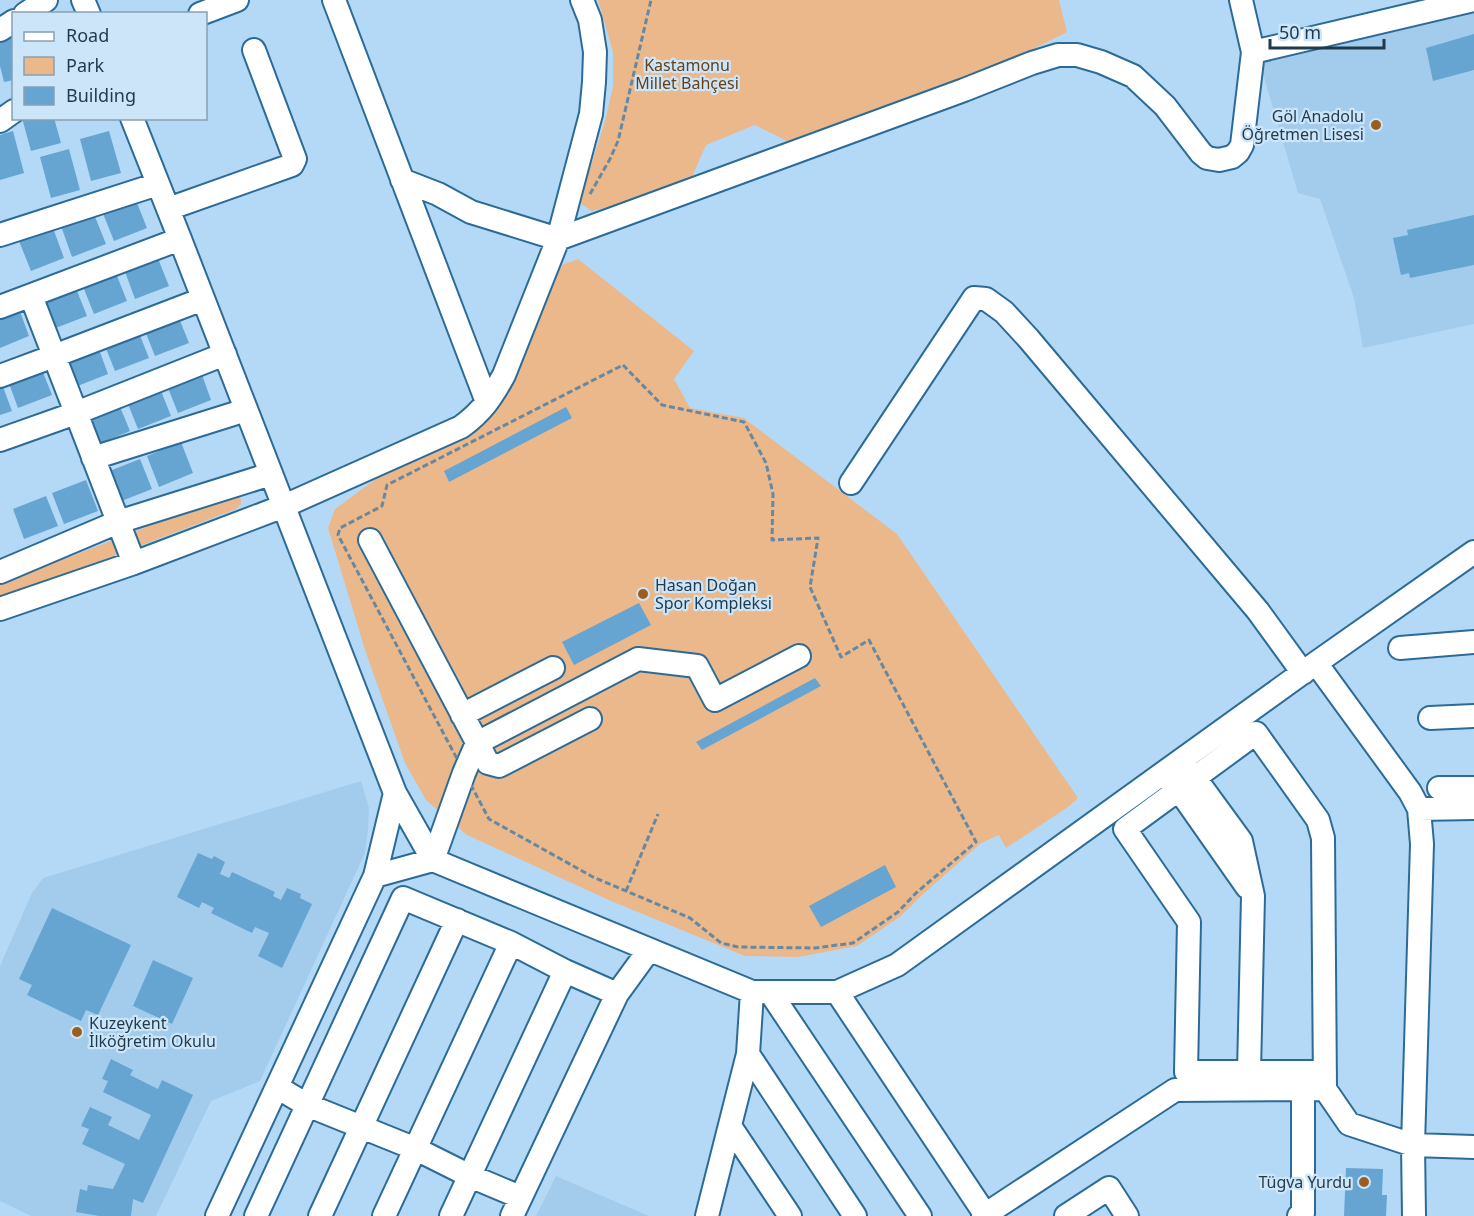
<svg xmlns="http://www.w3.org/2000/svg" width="1474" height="1216" font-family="'Noto Sans',sans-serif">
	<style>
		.built { fill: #a3ccec }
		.green { fill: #ebb88b }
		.building { fill: #66a4d2 }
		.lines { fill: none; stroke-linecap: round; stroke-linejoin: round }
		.minor-casing { stroke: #2c6b97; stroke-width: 26 }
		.path { stroke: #6887a0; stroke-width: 3; stroke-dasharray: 6 3; stroke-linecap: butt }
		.minor { stroke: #fff; stroke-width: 22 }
		.poi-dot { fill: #9a5e1f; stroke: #cce5f9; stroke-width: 2 }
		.labels { text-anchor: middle; stroke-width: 4.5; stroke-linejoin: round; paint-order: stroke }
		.park-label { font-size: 16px; fill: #66401a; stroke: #cce5f9 }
		.poi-label { font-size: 16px; fill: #1f394d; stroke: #cce5f9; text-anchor: end }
	</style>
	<rect width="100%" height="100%" fill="#b4d9f7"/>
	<path class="built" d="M 1474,0 L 1474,324 L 1363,348 L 1354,298 L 1320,199 L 1298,193 L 1258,57 Z
		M 361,781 L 369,808 L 368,830 L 365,853 L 260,1081 L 211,1101 L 156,1216 L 31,1216 L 0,1201 L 0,966 L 32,893 L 43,878 Z
		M 556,1176 L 649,1216 L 536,1216 Z"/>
	<path class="green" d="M 598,0 L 1059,0 L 1067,32 L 959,86 L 801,148 L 755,125 L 706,145 L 688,186 L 592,211 L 574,199 L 591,166 L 605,121 L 613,86 L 613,52 Z
		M 578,259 L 694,351 L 674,379 L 690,408 L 744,418 L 897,534 L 1078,798 L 1068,807 L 1006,848 L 999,835 L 981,843 L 923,894 L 901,916 L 857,946 L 798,957 L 745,956 L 611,901 L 467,835 L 426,800 L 405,763 L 366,653 L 328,528 L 335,509 L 399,462 L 504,388 L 562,265 Z
		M 231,494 L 237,495 L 241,499 L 241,504 L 236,509 L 137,547 L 131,533 Z
		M 113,540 L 119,554 L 0,600 L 0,584 Z"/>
	<path class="building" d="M 1474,34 L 1474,70 L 1433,81 L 1426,48 Z
		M 14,35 L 14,80 L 4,82 L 0,66 L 0,39 Z
		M 22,118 L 54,118 L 61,143 L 31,151 Z
		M 13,131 L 24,173 L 0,180 L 0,135 Z
		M 109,131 L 121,173 L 91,181 L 80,139 Z
		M 69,149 L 80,190 L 51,198 L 40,157 Z
		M 135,198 L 147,228 L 114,241 L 102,211 Z
		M 94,214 L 106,244 L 72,257 L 61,226 Z
		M 1474,215 L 1474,265 L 1410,278 L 1409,273 L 1401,275 L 1393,238 L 1408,235 L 1407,230 Z
		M 53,228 L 64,258 L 31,271 L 19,241 Z
		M 157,256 L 169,286 L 135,299 L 124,269 Z
		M 115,271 L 127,301 L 94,314 L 82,284 Z
		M 75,286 L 87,316 L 53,329 L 41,299 Z
		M 18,306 L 29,336 L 0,348 L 0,313 Z
		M 177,313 L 189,343 L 155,356 L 143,326 Z
		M 137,328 L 149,358 L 115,371 L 103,341 Z
		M 97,344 L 108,374 L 75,387 L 63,357 Z
		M 40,365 L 52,395 L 18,408 L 7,378 Z
		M 200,369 L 211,400 L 178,413 L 166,383 Z
		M 0,379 L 12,411 L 0,415 Z
		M 159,386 L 171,416 L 138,429 L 126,399 Z
		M 118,402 L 130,431 L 97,445 L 85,415 Z
		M 566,407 L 572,418 L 449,482 L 444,471 Z
		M 181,442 L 193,473 L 159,487 L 147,456 Z
		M 140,459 L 152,489 L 119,502 L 107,472 Z
		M 86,480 L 98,511 L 64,524 L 52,493 Z
		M 46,496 L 58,526 L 24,539 L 13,509 Z
		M 639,603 L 651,625 L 574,665 L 562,642 Z
		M 815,678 L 821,686 L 702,750 L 696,742 Z
		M 198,853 L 212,859 L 214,856 L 225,862 L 220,874 L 229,878 L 232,872 L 275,892 L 273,896 L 281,900 L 287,888 L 301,894 L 300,898 L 312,904 L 282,968 L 258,956 L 269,933 L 255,927 L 252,933 L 211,913 L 214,908 L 202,902 L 199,908 L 177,897 Z
		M 885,865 L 896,887 L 821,927 L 809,906 Z
		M 52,908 L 131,945 L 98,1015 L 86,1010 L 81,1021 L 27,995 L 32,985 L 19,979 Z
		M 153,960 L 193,978 L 172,1024 L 133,1006 Z
		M 111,1059 L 133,1070 L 130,1075 L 158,1089 L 162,1080 L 193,1095 L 143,1203 L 133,1199 L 131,1216 L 99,1216 L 76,1212 L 80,1189 L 87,1191 L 88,1185 L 113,1189 L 125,1164 L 82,1144 L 89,1129 L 81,1126 L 90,1107 L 112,1117 L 108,1125 L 139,1140 L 151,1115 L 103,1092 L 108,1081 L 102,1079 Z
		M 1346,1168 L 1383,1169 L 1382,1195 L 1387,1195 L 1386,1216 L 1344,1216 Z"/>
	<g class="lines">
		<g class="minor-casing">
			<path id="minor" d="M 83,0 L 89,14
				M 334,0 L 487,402
				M 25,14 L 46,0
				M 200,14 L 237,0
				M 0,30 L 14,21
				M 1253,52 L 1474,0
				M 132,118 L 180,239 L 395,793 L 433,860 L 752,992 L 837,992 L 897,965 L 1316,663 L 1474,552
				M 0,121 L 14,111
				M 402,180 L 438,194 L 471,212 L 558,239 L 964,90 L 1032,63 L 1058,55 L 1077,55 L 1101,62 L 1133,76 L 1165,106 L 1201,153 L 1207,158 L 1219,160 L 1232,157 L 1238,152 L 1242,145 L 1253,52 L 1241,0
				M 168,209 L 292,165 L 295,159 L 254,50
				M 0,235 L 158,184
				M 31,296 L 134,563
				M 0,307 L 180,239
				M 0,376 L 54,356 L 203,299
				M 0,440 L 76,413 L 225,354
				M 93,458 L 246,410
				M 851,483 L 974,298 L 986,299 L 1004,312 L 1028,338 L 1258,611 L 1303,673
				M 370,540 L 488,763 L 499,766 L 590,719
				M 0,572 L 118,522 L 271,474
				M 0,609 L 134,563 L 284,506 L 461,427 C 482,412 492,397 504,375 L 558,239 L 591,114 L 594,82 L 595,52 L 590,20 L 582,0
				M 1400,648 L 1474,642
				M 1316,663 L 1410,792 L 1419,809 L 1422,844 L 1413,1145 L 1414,1216
				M 462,715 L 553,668
				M 1430,718 L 1474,716
				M 1185,767 L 1195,778 L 1241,841 L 1253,896 L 1249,1072
				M 1170,780 L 1179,790 L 1247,887
				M 1439,788 L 1474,788
				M 1419,809 L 1474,808
				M 375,876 L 433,860 L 464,773 L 477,743 L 638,659 L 697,666 L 715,700 L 799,656
				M 770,992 L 920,1216
				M 837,992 L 985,1214
				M 748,1054 L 855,1216
				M 1325,1072 L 1186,1072 L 1189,922 L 1125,829 L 1256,733 L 1318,820 L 1323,838 L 1325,1089 L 1349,1124 L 1413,1145 L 1474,1147
				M 277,1087 L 307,1105 L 416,1149 L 470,1176 L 520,1197
				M 730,1126 L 790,1216
				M 217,1216 L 375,876 L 395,793
				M 256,1216 L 403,898 L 511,943 L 565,971 L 617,994
				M 320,1216 L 457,920
				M 384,1216 L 511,943
				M 451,1216 L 565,971
				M 512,1216 L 617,994 L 649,950
				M 707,1216 L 748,1054 L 752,992
				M 983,1216 L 1175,1090 L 1325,1089
				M 1066,1216 L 1109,1188 L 1127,1216
				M 1299,1216 L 1303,1213 L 1303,1089"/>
		</g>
		<path class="path" d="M 590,194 L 610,159 L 618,141 L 651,0
			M 623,365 L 662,405 L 744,422 L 766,463 L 773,494 L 772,540 L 818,538 L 810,587 L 841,657 L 869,640 L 976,842 L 916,893 L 898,912 L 853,943 L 815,948 L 738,947 L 721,943 L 690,918 L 593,877 L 489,819 L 338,535 L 340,528 L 382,506 L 387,485 Z
			M 626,891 L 658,814"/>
		<use href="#minor" class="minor"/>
	</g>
	<g class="poi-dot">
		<circle cx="1376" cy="125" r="6"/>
		<circle cx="643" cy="594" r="6"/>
		<circle cx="77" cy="1032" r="6"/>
		<circle cx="1364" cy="1182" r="6"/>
	</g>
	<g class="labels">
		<g class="park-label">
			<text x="687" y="71">Kastamonu<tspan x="687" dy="18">Millet Bahçesi</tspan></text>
		</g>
		<g class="poi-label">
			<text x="1364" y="122">Göl Anadolu<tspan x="1364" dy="18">Öğretmen Lisesi</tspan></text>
			<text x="655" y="591" text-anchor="start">Hasan Doğan<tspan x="655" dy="18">Spor Kompleksi</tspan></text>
			<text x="89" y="1029" text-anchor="start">Kuzeykent<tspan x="89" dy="18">İlköğretim Okulu</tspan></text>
			<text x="1352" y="1188">Tügva Yurdu</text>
		</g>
	</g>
	<rect x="12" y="12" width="195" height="108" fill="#cce5f9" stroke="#87a0b4" stroke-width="1.5"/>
	<rect x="24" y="32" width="30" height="9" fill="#ffffff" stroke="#87a0b4" stroke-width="1.5"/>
	<text x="66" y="42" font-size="18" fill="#1f394d">Road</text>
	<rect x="24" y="57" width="30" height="18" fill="#ebb88b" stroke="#87a0b4" stroke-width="1.5"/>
	<text x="66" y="72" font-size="18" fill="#1f394d">Park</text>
	<rect x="24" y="87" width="30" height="18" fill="#66a4d2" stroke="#87a0b4" stroke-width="1.5"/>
	<text x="66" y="102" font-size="18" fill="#1f394d">Building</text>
	<path d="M1270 39v9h114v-9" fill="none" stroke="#1f394d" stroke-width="3"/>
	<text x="1279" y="39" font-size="18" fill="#1f394d" stroke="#cce5f9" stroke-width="4.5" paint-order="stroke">50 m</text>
</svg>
